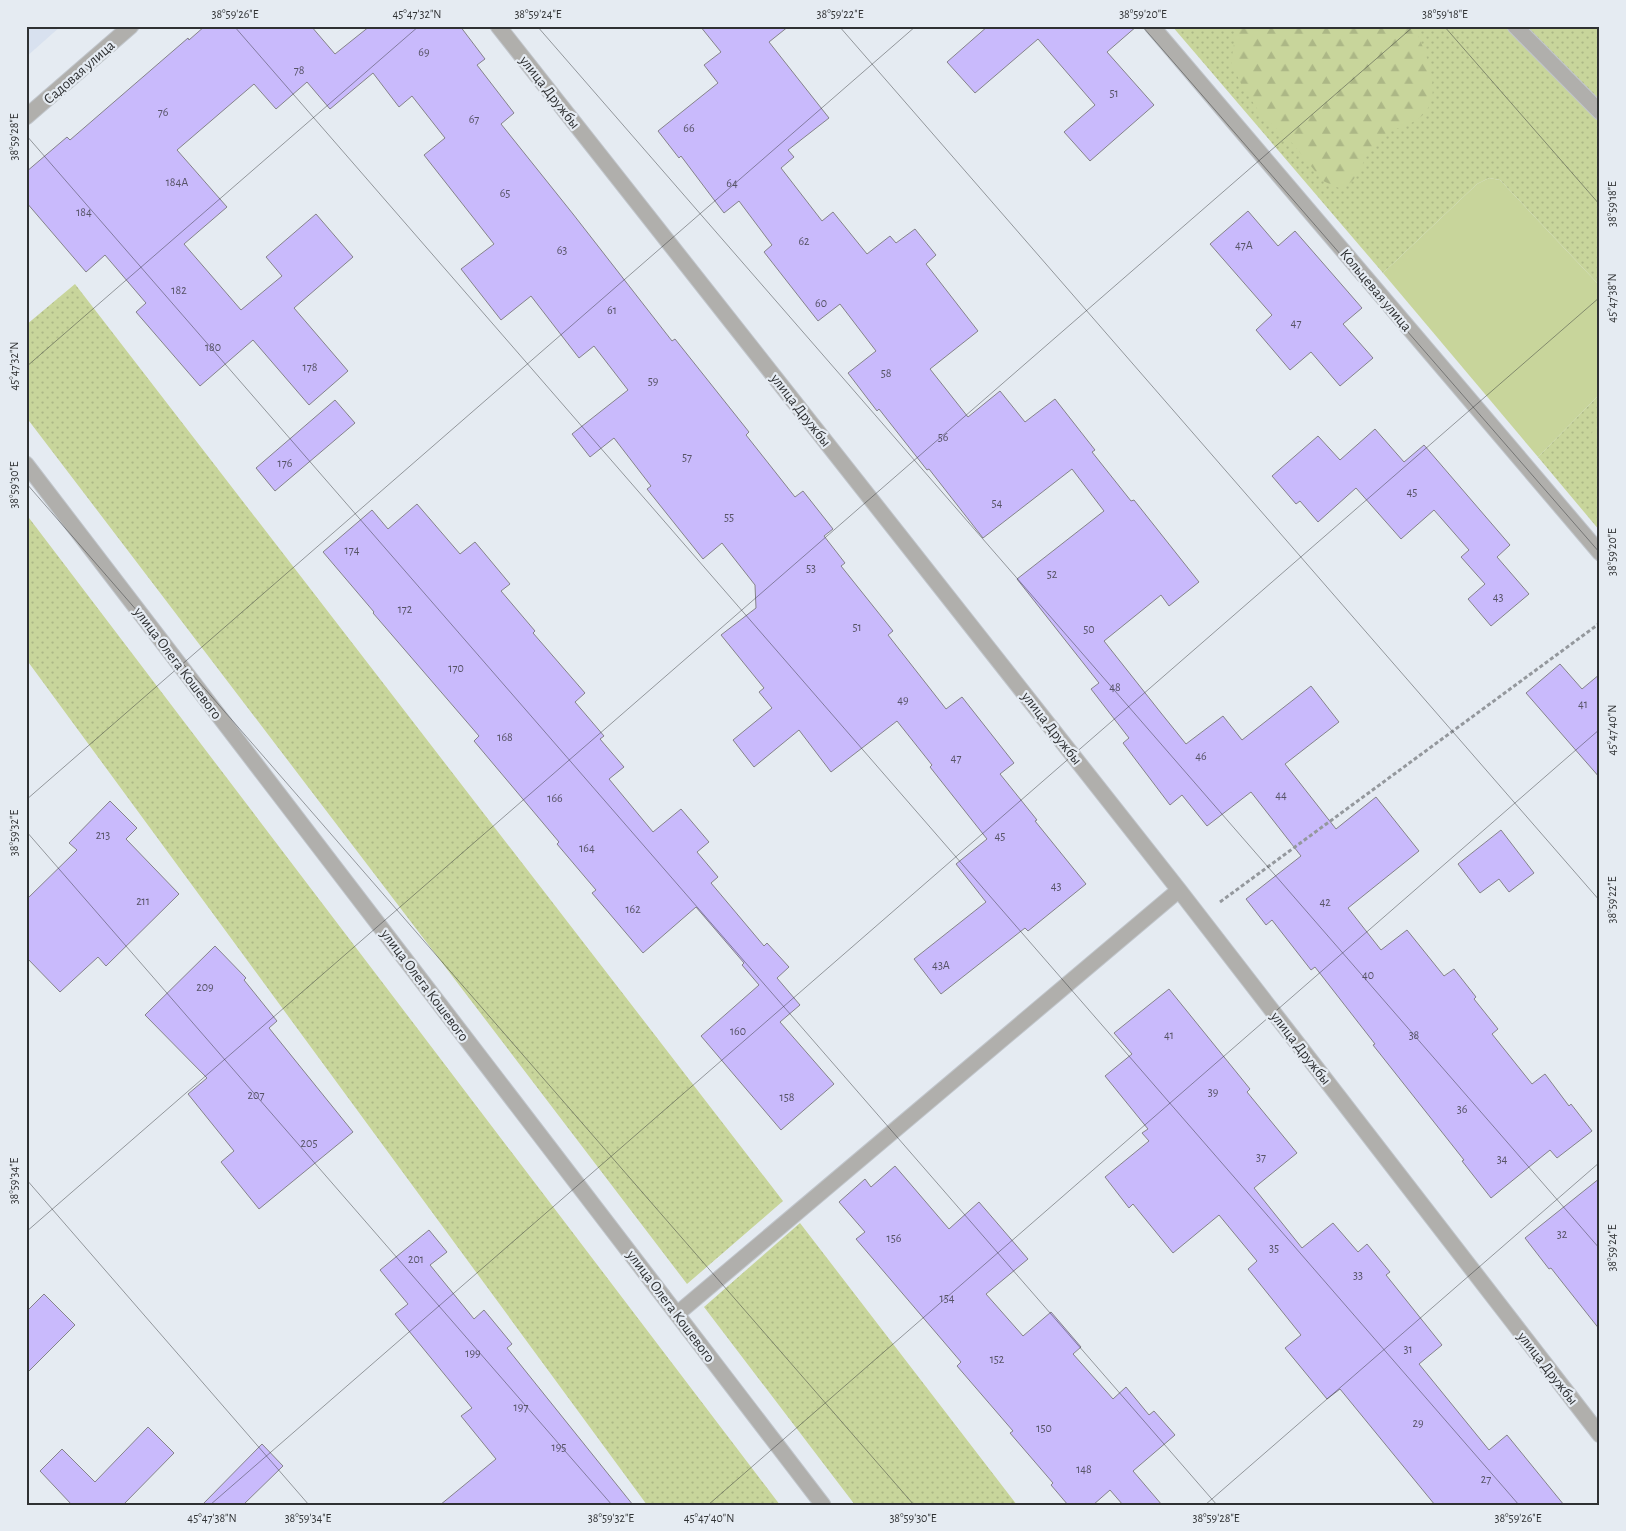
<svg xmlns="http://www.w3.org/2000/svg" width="1626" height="1531" font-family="'Alegreya Sans',sans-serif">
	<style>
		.built { fill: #d8e1ef }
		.grass { fill: url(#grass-dots) }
		.forest { fill: url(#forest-firs) }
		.green { fill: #c8d59b }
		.building { fill: #c9bafc; stroke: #85838a }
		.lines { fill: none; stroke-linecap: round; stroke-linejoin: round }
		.minor-casing { stroke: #c1c6cc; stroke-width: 17 }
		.path { stroke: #94989d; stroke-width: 3; stroke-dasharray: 4 2.5; stroke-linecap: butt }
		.minor { stroke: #b0afac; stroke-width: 15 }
		.ticks { fill: none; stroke: #2f3133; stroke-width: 1; stroke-opacity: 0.45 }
		.labels { text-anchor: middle; stroke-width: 4.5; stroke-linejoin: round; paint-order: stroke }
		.number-label { font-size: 12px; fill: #565365 }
		.street-label { font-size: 15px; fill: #2f3133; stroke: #e5ebf2 }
		.neatline { fill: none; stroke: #2f3133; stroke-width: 2 }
		.ticks-label { font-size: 12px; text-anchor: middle; fill: #2f3133 }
	</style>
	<defs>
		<pattern id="grass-dots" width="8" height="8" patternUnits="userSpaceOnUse" patternTransform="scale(1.25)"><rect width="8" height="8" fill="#c8d59b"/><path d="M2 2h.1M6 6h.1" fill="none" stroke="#acb786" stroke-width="1.8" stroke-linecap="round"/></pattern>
		<pattern id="forest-firs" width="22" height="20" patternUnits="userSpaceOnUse" patternTransform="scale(1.25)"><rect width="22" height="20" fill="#c8d59b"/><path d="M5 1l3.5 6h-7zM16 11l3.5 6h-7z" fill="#acb786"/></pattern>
	</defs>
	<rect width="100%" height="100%" fill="#e5ebf2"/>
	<path class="built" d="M 26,26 L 61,26 L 26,57 Z"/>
	<path class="grass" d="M 1172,26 L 1600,26 L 1600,286 L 1500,180 L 1489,178 L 1477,184 L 1383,273 Z
		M 75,284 L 783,1201 L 687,1284 L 26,417 L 26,325 Z
		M 1600,394 L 1600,531 L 1538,457 Z
		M 26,514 L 780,1505 L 647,1505 L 26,659 Z
		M 800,1223 L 1017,1505 L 855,1505 L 704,1307 Z"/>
	<path class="forest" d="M 1237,26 L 1414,26 C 1426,54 1450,103 1413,122 C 1397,130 1387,129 1374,144 C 1365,155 1360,175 1350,183 C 1347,185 1342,187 1339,188 L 1323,181 L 1293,144 L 1260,113 L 1242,86 L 1231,62 Z
		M 1600,416 L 1600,449 L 1599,449 L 1591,438 L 1595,421 Z"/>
	<path class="green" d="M 1489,178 L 1500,180 L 1600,286 L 1600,394 L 1538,457 L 1383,273 L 1477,184 Z"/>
	<path class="building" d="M 205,26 L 311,26 L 335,54 L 370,26 L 460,26 L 485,59 L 477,65 L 514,113 L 501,124 L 573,214 L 672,341 L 675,339 L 749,432 L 746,435 L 795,497 L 803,491 L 833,529 L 824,536 L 845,563 L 841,566 L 893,631 L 888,635 L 946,709 L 962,697 L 1014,763 L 1000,774 L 1037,820 L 1035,821 L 1086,884 L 1028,931 L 1025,928 L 941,994 L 914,959 L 986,902 L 956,864 L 987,839 L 930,767 L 932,765 L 897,721 L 831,772 L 799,730 L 754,767 L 733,740 L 772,708 L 759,692 L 764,688 L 721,635 L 756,608 L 755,585 L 722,543 L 703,559 L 647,489 L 651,486 L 614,438 L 590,457 L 572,434 L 628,390 L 594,346 L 579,358 L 531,296 L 501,320 L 461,269 L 494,244 L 424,155 L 445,138 L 412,96 L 399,107 L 373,73 L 330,109 L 307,82 L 276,109 L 254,84 L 177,150 L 227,207 L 184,244 L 241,310 L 282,276 L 266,257 L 316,214 L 353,257 L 294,308 L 348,371 L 309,405 L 253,340 L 200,386 L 136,312 L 146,303 L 105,255 L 86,272 L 26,202 L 26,172 L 67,137 L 70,140 L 188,38 L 189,40 Z
		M 700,26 L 789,26 L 769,42 L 829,118 L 788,150 L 794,157 L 781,168 L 822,221 L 833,212 L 867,254 L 890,236 L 896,243 L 915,229 L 936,255 L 926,264 L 978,331 L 930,369 L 968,417 L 1000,391 L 1025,422 L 1055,399 L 1095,450 L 1092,452 L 1131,501 L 1134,500 L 1199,582 L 1169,606 L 1161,595 L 1104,641 L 1161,713 L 1186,744 L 1223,716 L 1242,740 L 1311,686 L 1339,722 L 1285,764 L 1336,829 L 1376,797 L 1419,851 L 1348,908 L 1381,950 L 1407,930 L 1444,976 L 1454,969 L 1476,997 L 1474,999 L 1498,1029 L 1492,1034 L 1532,1084 L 1545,1074 L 1569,1106 L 1571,1104 L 1592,1131 L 1557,1158 L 1550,1150 L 1491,1198 L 1462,1161 L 1464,1160 L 1373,1045 L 1375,1044 L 1315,967 L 1311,970 L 1272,920 L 1266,925 L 1246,899 L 1301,856 L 1251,792 L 1207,826 L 1182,795 L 1170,805 L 1123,743 L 1129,738 L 1091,689 L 1099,683 L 1017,579 L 1104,511 L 1072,469 L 983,538 L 929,469 L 927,470 L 879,409 L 877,411 L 848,373 L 876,351 L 840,304 L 818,321 L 764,252 L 772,245 L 739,201 L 724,213 L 681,156 L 679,158 L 658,131 L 718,83 L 704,65 L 721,52 Z
		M 988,26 L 1137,26 L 1107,52 L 1154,105 L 1090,161 L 1064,132 L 1095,105 L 1038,39 L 975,93 L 947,62 Z
		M 1248,211 L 1278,246 L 1295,231 L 1362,308 L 1343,324 L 1373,358 L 1340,386 L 1311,352 L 1290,370 L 1256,330 L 1272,315 L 1210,244 Z
		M 335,400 L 355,423 L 275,491 L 256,468 Z
		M 1375,429 L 1404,462 L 1424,445 L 1510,545 L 1497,557 L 1529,594 L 1491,626 L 1468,599 L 1485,584 L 1461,557 L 1469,550 L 1434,510 L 1401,539 L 1356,488 L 1318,522 L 1300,501 L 1296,504 L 1272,476 L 1318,436 L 1340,460 Z
		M 417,504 L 460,554 L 475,542 L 510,584 L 501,591 L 535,631 L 533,633 L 585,693 L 575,702 L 604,736 L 600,739 L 624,767 L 609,779 L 653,832 L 681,809 L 709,842 L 697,852 L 718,877 L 711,883 L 764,946 L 767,943 L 789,967 L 777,978 L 800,1005 L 780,1022 L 834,1084 L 781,1130 L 701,1036 L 759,985 L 742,965 L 744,963 L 696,907 L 643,953 L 592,893 L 596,890 L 557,844 L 559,842 L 474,741 L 479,736 L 373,613 L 374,612 L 323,552 L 372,510 L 388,529 Z
		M 1560,664 L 1582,689 L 1600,674 L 1600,778 L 1526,693 Z
		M 110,801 L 137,828 L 126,839 L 179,894 L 106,966 L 98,957 L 60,992 L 26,957 L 26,900 L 77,850 L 69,843 Z
		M 1501,830 L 1534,873 L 1509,892 L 1499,879 L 1480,893 L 1458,864 Z
		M 215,946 L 246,978 L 244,980 L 277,1021 L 269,1028 L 353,1132 L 259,1209 L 221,1162 L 234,1151 L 188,1094 L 207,1078 L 145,1015 Z
		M 1169,989 L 1250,1089 L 1247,1092 L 1297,1153 L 1254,1188 L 1302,1248 L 1333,1223 L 1358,1252 L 1367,1244 L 1390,1272 L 1386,1275 L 1442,1345 L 1419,1364 L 1489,1450 L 1507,1435 L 1564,1505 L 1435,1505 L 1340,1389 L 1327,1399 L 1285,1348 L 1301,1335 L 1248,1269 L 1257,1261 L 1219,1215 L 1173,1253 L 1133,1204 L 1129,1208 L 1105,1177 L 1149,1141 L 1142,1133 L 1148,1129 L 1105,1076 L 1132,1054 L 1114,1033 Z
		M 895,1166 L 949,1229 L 979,1202 L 1028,1259 L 986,1294 L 1023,1336 L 1051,1312 L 1081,1347 L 1073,1354 L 1113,1399 L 1126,1387 L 1149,1415 L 1154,1411 L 1175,1435 L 1133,1471 L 1162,1505 L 1123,1505 L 1110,1490 L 1093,1505 L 1068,1505 L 1051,1485 L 1053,1483 L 1010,1433 L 1013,1431 L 957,1366 L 961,1362 L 856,1239 L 865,1232 L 839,1202 L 865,1179 L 871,1187 Z
		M 1600,1178 L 1600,1330 L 1551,1268 L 1549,1269 L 1525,1238 Z
		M 429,1230 L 447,1252 L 430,1265 L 474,1319 L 484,1310 L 512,1344 L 507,1348 L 633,1505 L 440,1505 L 496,1459 L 461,1416 L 472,1408 L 395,1314 L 408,1304 L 380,1270 Z
		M 44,1294 L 75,1325 L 26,1374 L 26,1312 Z
		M 148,1427 L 174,1453 L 123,1505 L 72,1505 L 40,1471 L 62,1449 L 95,1482 Z
		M 262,1444 L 283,1466 L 243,1505 L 202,1505 Z"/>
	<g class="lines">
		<g class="minor-casing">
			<path id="minor" d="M 498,26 L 1179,890 L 1600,1435
				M 1152,26 L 1600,553
				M 1515,26 L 1600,112
				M 26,117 L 131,26
				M 26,464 L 823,1505
				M 677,1314 L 1179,890"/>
		</g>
		<path class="path" d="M 1220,902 L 1600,623"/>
		<use href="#minor" class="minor"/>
	</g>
	<path class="ticks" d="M 234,26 L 1519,1505M 537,26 L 1600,1249M 839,26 L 1600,901M 1142,26 L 1600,553M 1444,26 L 1600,205M 26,135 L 1217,1505M 26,367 L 419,26M 26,483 L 914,1505M 26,800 L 916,26M 26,831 L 612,1505M 26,1179 L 309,1505M 26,1232 L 1414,26M 210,1505 L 1600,297M 708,1505 L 1600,729M 1205,1505 L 1600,1162"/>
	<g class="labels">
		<g class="number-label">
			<text x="424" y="56">69</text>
			<text x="299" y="74">78</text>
			<text x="1114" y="97">51</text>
			<text x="163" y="116">76</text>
			<text x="474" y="123">67</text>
			<text x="689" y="132">66</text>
			<text x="177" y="186">184А</text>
			<text x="732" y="187">64</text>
			<text x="505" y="197">65</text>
			<text x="84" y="216">184</text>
			<text x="804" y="245">62</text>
			<text x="1244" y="249">47А</text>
			<text x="562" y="254">63</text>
			<text x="179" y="294">182</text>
			<text x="821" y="307">60</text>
			<text x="612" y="314">61</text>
			<text x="1296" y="327">47</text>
			<text x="213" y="351">180</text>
			<text x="310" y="371">178</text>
			<text x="886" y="377">58</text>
			<text x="653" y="385">59</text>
			<text x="943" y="441">56</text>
			<text x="687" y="461">57</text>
			<text x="285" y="467">176</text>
			<text x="1412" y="496">45</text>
			<text x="997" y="507">54</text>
			<text x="729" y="521">55</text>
			<text x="352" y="554">174</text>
			<text x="811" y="572">53</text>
			<text x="1052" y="578">52</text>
			<text x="1498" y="601">43</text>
			<text x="405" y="613">172</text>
			<text x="857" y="631">51</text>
			<text x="1089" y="633">50</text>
			<text x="456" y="672">170</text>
			<text x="1115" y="691">48</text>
			<text x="903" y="704">49</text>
			<text x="1583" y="708">41</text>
			<text x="505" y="741">168</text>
			<text x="1201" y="760">46</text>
			<text x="956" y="762">47</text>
			<text x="1281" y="799">44</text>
			<text x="555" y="802">166</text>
			<text x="103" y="839">213</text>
			<text x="1000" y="840">45</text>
			<text x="587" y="852">164</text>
			<text x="1056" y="890">43</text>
			<text x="143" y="905">211</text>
			<text x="1325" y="906">42</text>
			<text x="633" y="913">162</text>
			<text x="941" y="969">43А</text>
			<text x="1368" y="979">40</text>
			<text x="205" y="991">209</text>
			<text x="738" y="1035">160</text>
			<text x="1169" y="1039">41</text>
			<text x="1414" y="1039">38</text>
			<text x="1213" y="1096">39</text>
			<text x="256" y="1099">207</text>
			<text x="787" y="1101">158</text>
			<text x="1462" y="1113">36</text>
			<text x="309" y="1147">205</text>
			<text x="1261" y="1161">37</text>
			<text x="1502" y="1163">34</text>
			<text x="1562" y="1238">32</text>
			<text x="894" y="1242">156</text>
			<text x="1274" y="1252">35</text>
			<text x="416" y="1263">201</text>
			<text x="1358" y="1279">33</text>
			<text x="947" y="1302">154</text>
			<text x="1408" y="1353">31</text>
			<text x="473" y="1357">199</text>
			<text x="997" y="1363">152</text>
			<text x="521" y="1411">197</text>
			<text x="1418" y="1427">29</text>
			<text x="1044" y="1432">150</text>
			<text x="559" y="1451">195</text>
			<text x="1084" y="1473">148</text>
			<text x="1486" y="1483">27</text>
		</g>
		<g class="street-label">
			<text transform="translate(79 72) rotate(-41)" y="5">Садовая улица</text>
			<text transform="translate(550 92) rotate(52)" y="5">улица Дружбы</text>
			<text transform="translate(1376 290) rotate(50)" y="5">Кольцевая улица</text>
			<text transform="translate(801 410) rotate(52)" y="5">улица Дружбы</text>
			<text transform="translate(178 663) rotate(53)" y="5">улица Олега Кошевого</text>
			<text transform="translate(1052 728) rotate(52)" y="5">улица Дружбы</text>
			<text transform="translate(425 985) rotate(53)" y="5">улица Олега Кошевого</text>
			<text transform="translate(1301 1048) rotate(52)" y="5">улица Дружбы</text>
			<text transform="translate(671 1306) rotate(53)" y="5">улица Олега Кошевого</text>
			<text transform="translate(1548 1368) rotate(52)" y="5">улица Дружбы</text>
		</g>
	</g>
	<rect width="1626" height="1531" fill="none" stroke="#e5ebf2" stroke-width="55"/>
	<rect x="28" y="28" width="1570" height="1476" class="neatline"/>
	<g class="ticks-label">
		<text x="235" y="18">38°59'26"E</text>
		<text x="417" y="18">45°47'32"N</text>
		<text x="538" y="18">38°59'24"E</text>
		<text x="840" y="18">38°59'22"E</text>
		<text x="1143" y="18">38°59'20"E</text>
		<text x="1445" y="18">38°59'18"E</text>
		<text transform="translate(14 137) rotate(-90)" y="4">38°59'28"E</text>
		<text transform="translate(1612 204) rotate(-90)" y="4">38°59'18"E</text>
		<text transform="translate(1612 298) rotate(-90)" y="4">45°47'38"N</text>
		<text transform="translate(14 366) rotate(-90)" y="4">45°47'32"N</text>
		<text transform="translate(14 485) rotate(-90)" y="4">38°59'30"E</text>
		<text transform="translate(1612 552) rotate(-90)" y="4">38°59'20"E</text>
		<text transform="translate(1612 730) rotate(-90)" y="4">45°47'40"N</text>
		<text transform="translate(14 833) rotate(-90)" y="4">38°59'32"E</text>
		<text transform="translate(1612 900) rotate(-90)" y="4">38°59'22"E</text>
		<text transform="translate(14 1181) rotate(-90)" y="4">38°59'34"E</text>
		<text transform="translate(1612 1248) rotate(-90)" y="4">38°59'24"E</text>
		<text x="212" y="1522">45°47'38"N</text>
		<text x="308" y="1522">38°59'34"E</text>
		<text x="611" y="1522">38°59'32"E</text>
		<text x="709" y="1522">45°47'40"N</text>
		<text x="913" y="1522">38°59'30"E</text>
		<text x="1216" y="1522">38°59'28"E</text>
		<text x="1518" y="1522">38°59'26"E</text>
	</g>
</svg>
